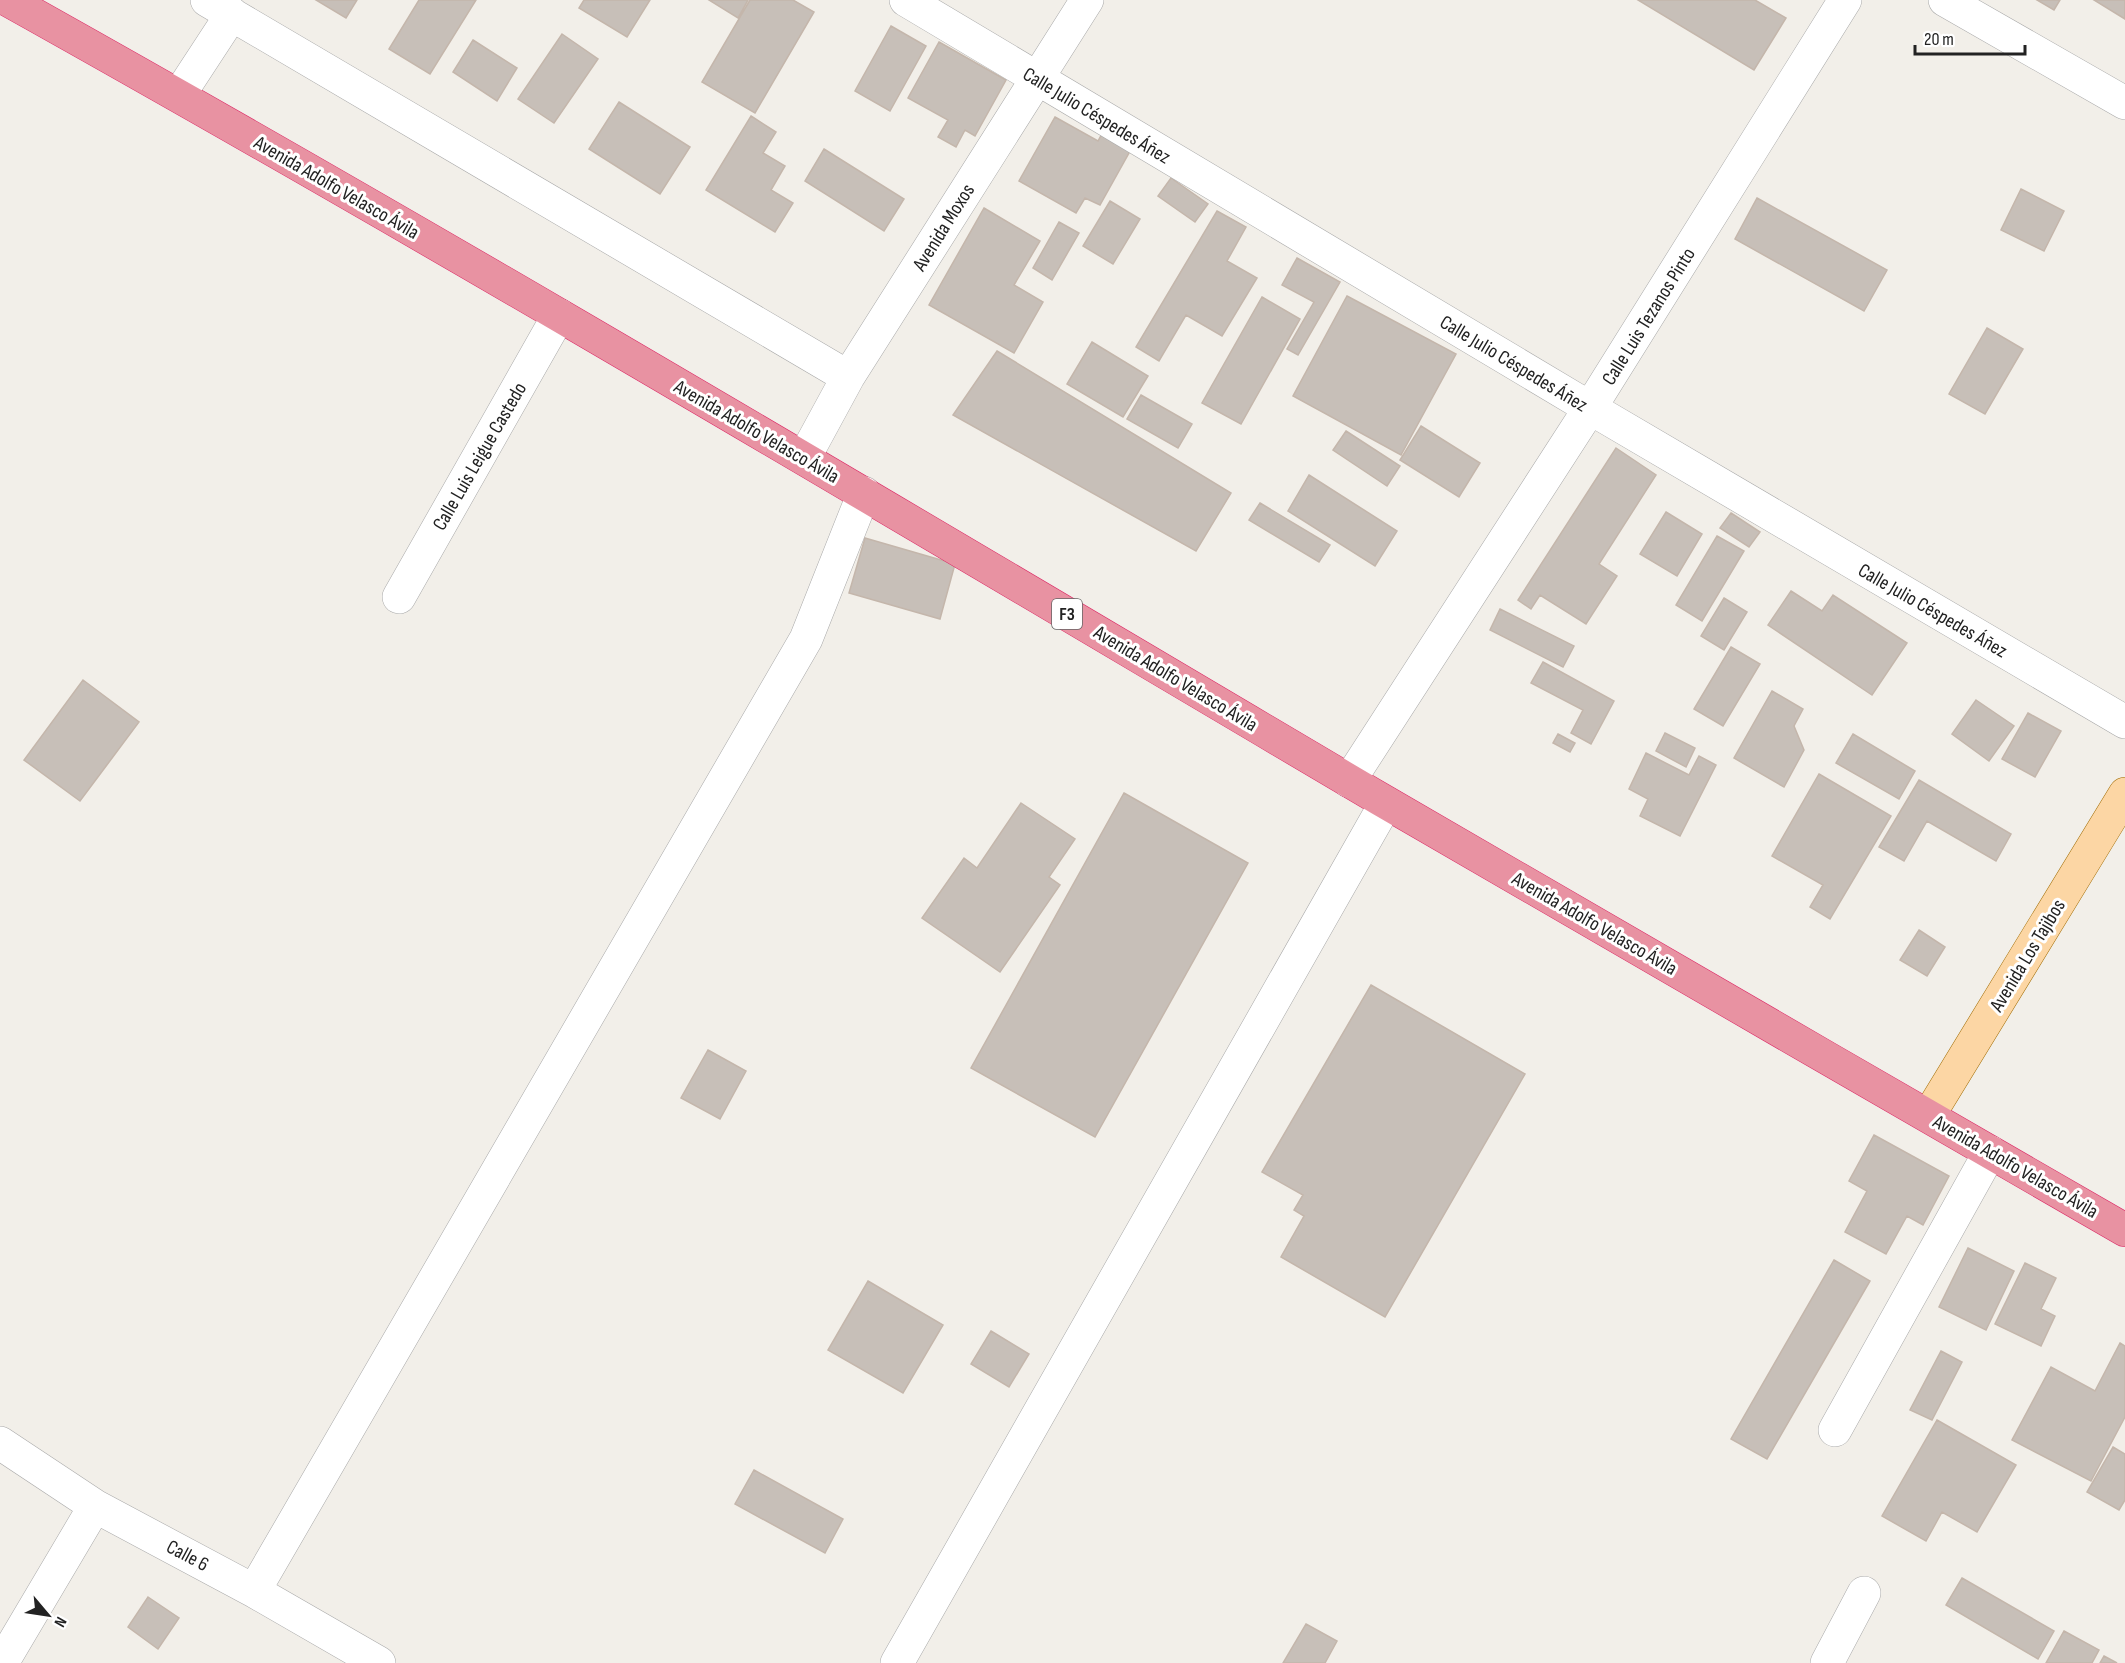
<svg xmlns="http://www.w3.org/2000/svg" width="2125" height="1663" font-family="'Sofia Sans Condensed',sans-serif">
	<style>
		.building { fill: #c7bfb8; stroke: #c4b6ab; stroke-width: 1.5 }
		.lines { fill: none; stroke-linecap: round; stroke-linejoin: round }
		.minor-casing { stroke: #a9a9a9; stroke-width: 34 }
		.major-casing { stroke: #a06b00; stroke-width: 34 }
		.highway-casing { stroke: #dc2a67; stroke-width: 34 }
		.minor { stroke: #fff; stroke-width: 33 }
		.major { stroke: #fcd6a4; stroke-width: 33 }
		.highway { stroke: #e892a2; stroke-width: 33 }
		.labels { text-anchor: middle; stroke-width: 6; stroke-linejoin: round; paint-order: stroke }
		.shield { fill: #fff; stroke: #646464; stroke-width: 1.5 }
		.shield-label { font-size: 18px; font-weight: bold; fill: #222 }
		.street-label { font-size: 20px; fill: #222; stroke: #fff }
	</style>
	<rect width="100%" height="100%" fill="#f2efe9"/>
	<path class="building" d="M 316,0 L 357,0 L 346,18 Z
		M 419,0 L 476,0 L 430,74 L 389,49 Z
		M 584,0 L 650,0 L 627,37 L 579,8 Z
		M 709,0 L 748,0 L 738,18 Z
		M 750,0 L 793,0 L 814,12 L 755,113 L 702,82 Z
		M 1638,0 L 1755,0 L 1786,18 L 1754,70 Z
		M 2037,0 L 2060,0 L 2054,10 Z
		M 2094,0 L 2125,0 L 2125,19 Z
		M 891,26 L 926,46 L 890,111 L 855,91 Z
		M 562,34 L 598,59 L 554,123 L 518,99 Z
		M 473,40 L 517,68 L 497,101 L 453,72 Z
		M 939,42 L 1006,80 L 975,136 L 965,130 L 956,147 L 938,137 L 948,120 L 908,98 Z
		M 619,102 L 690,147 L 660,194 L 589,149 Z
		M 751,116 L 776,132 L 763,153 L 785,166 L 771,190 L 793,203 L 775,232 L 706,190 Z
		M 1055,117 L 1098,141 L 1105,128 L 1134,144 L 1100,205 L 1085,198 L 1076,213 L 1019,181 Z
		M 824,149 L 904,199 L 884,231 L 805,181 Z
		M 1171,178 L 1208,204 L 1195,222 L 1158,196 Z
		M 2021,189 L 2064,211 L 2044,251 L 2001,230 Z
		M 1757,198 L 1887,270 L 1864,311 L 1735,239 Z
		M 1110,201 L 1140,219 L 1113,264 L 1083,246 Z
		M 984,208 L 1040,241 L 1014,285 L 1043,302 L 1014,353 L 929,305 Z
		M 1217,211 L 1246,227 L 1227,261 L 1257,278 L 1222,336 L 1186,315 L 1159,361 L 1136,347 Z
		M 1059,222 L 1079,233 L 1052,280 L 1033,268 Z
		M 1297,258 L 1340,282 L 1298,355 L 1287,349 L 1314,302 L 1282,285 Z
		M 1347,296 L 1456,354 L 1401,455 L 1293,396 Z
		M 1262,297 L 1300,319 L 1241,424 L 1202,403 Z
		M 1987,328 L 2023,349 L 1985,414 L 1949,394 Z
		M 1092,342 L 1148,376 L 1123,417 L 1067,384 Z
		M 997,351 L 1231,493 L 1196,551 L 953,415 Z
		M 1141,395 L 1192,424 L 1178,448 L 1127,419 Z
		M 1421,426 L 1480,463 L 1459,497 L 1400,460 Z
		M 1346,431 L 1400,466 L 1387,486 L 1333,450 Z
		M 1616,448 L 1656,475 L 1599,564 L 1617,576 L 1586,624 L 1540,595 L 1531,609 L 1518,600 Z
		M 1309,475 L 1397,531 L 1375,566 L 1288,511 Z
		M 1260,503 L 1330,545 L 1319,562 L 1249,520 Z
		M 1666,512 L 1702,534 L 1677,576 L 1640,554 Z
		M 1731,513 L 1760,532 L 1749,547 L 1720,528 Z
		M 1717,536 L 1744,551 L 1702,621 L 1676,605 Z
		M 865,538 L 955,564 L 940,619 L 849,593 Z
		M 1791,591 L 1822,611 L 1833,595 L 1907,643 L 1872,695 L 1768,625 Z
		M 1724,598 L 1747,612 L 1724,650 L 1701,636 Z
		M 1500,609 L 1574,646 L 1563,667 L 1490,630 Z
		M 1731,647 L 1760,664 L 1723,726 L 1694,709 Z
		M 1543,662 L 1614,701 L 1591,744 L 1571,733 L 1583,710 L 1531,683 Z
		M 83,680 L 139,722 L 80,801 L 24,760 Z
		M 1772,691 L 1803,709 L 1794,726 L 1804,750 L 1784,787 L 1734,758 Z
		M 1976,700 L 2014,726 L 1989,761 L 1952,734 Z
		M 2028,713 L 2061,731 L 2035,777 L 2002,759 Z
		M 1665,733 L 1695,748 L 1686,767 L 1656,751 Z
		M 1558,734 L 1575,743 L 1570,752 L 1553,743 Z
		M 1853,734 L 1915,771 L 1899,799 L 1836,763 Z
		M 1646,753 L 1689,775 L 1699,756 L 1716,765 L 1680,836 L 1640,816 L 1648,799 L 1629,789 Z
		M 1819,774 L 1891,816 L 1830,919 L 1810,907 L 1823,885 L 1772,856 Z
		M 1919,780 L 2011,834 L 1996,861 L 1927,821 L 1904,861 L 1879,847 Z
		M 1124,793 L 1248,863 L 1095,1137 L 971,1068 Z
		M 1021,803 L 1075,839 L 1049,877 L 1060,885 L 1000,972 L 922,918 L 964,858 L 977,868 Z
		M 1919,930 L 1945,947 L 1927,976 L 1900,960 Z
		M 1371,985 L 1525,1074 L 1385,1317 L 1281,1257 L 1304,1216 L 1294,1210 L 1303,1195 L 1262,1172 Z
		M 708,1050 L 746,1071 L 720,1119 L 681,1098 Z
		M 1874,1135 L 1949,1176 L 1923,1225 L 1907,1216 L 1886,1254 L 1845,1232 L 1867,1191 L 1849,1181 Z
		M 1968,1248 L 2014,1271 L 1986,1330 L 1939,1307 Z
		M 1834,1260 L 1870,1281 L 1767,1459 L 1731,1439 Z
		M 2025,1263 L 2056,1278 L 2041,1309 L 2055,1316 L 2041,1346 L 1995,1324 Z
		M 868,1281 L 943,1325 L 903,1393 L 828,1350 Z
		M 991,1331 L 1029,1354 L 1009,1387 L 971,1364 Z
		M 2120,1343 L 2125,1346 L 2125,1417 L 2091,1481 L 2012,1440 L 2051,1367 L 2095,1391 Z
		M 1941,1351 L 1962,1362 L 1932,1420 L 1910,1410 Z
		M 1937,1420 L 2016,1465 L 1977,1532 L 1942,1512 L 1926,1541 L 1882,1516 Z
		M 2113,1447 L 2125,1454 L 2125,1500 L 2119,1510 L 2087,1492 Z
		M 754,1470 L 843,1519 L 825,1553 L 735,1504 Z
		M 1962,1578 L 2054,1631 L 2038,1659 L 1946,1605 Z
		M 148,1597 L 179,1618 L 158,1649 L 128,1627 Z
		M 1306,1624 L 1337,1641 L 1325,1663 L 1283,1663 Z
		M 2064,1631 L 2099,1650 L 2092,1663 L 2046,1663 Z
		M 2104,1656 L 2117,1663 L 2100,1663 Z"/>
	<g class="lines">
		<g class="minor-casing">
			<path id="minor" d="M 207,0 L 848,377
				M 906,0 L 1590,408 L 2125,722
				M 1945,0 L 2125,103
				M 179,95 L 232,14
				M 804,458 L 848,377 L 1087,0
				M 399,597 L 559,315
				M 1349,781 L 1590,408 L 1845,0
				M 1835,1430 L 1990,1152
				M 0,1443 L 95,1506 L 254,1591 L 379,1663
				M 254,1591 L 806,639 L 864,493
				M 2,1663 L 95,1506
				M 897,1663 L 1386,803
				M 1827,1663 L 1864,1593"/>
		</g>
		<g class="major-casing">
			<path id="major" d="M 1929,1115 L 2125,794"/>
		</g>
		<g class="highway-casing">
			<path id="highway" d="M 8,0 C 470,258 924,530 1380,799 C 1627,944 1877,1086 2125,1230"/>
		</g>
		<use href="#minor" class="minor"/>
		<use href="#major" class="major"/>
		<use href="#highway" class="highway"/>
	</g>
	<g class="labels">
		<rect class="shield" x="1052" y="599" width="30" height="30" rx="4.5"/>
		<g class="shield-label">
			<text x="1067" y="620">F3</text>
		</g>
		<g class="street-label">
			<text transform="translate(1097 115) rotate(31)" y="7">Calle Julio Céspedes Áñez</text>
			<text transform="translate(337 187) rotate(30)" y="7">Avenida Adolfo Velasco Ávila</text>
			<text transform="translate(943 227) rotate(-58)" y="7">Avenida Moxos</text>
			<text transform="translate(1648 316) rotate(-58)" y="7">Calle Luis Tezanos Pinto</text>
			<text transform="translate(1514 363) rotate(31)" y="7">Calle Julio Céspedes Áñez</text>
			<text transform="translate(757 431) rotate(30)" y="7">Avenida Adolfo Velasco Ávila</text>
			<text transform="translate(479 456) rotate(-60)" y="7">Calle Luis Leigue Castedo</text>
			<text transform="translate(1933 610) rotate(30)" y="7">Calle Julio Céspedes Áñez</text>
			<text transform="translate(1176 678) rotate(31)" y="7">Avenida Adolfo Velasco Ávila</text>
			<text transform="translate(1595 923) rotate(30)" y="7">Avenida Adolfo Velasco Ávila</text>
			<text transform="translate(2027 955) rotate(-59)" y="7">Avenida Los Tajibos</text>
			<text transform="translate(2016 1166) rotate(30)" y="7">Avenida Adolfo Velasco Ávila</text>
			<text transform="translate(188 1555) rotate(28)" y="7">Calle 6</text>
		</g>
	</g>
	<g transform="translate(48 1615) rotate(119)" stroke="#ffffff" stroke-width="4.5" paint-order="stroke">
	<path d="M0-4.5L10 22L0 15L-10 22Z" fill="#222222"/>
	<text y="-9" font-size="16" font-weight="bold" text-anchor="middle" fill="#222222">N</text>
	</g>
	<path d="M1915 45v9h110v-9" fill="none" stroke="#222222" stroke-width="3"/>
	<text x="1924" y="45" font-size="18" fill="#222222" stroke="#ffffff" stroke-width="4.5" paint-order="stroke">20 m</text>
</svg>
